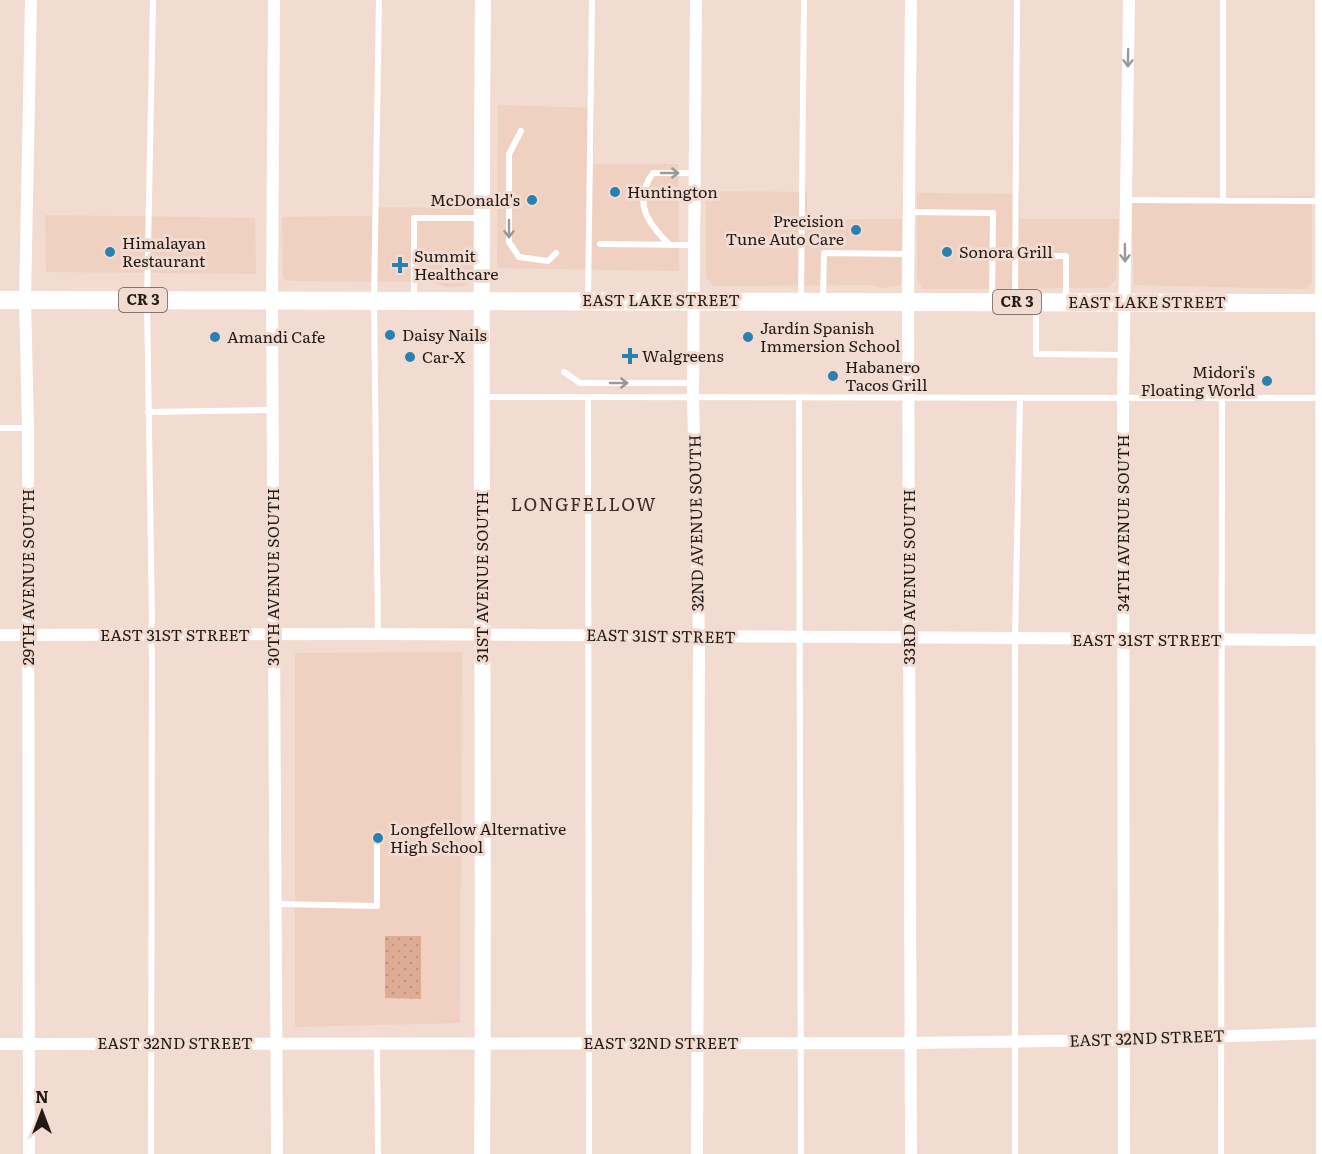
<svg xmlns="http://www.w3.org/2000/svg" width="1322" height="1154" font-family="Literata,serif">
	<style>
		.built { fill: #efd0c1 }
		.park { fill: url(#park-dots) }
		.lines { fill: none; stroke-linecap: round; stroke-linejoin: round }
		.lane { stroke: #fff; stroke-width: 6 }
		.street { stroke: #fff; stroke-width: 12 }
		.secondary { stroke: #fff; stroke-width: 16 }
		.primary { stroke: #fff; stroke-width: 18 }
		.oneway { stroke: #9b9896 }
		.poi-dot { fill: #2981b0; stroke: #f2dbd0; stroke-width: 2 }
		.labels { text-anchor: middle; stroke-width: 6; stroke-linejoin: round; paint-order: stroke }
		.shield { fill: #f2dbd0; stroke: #60534d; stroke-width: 1.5 }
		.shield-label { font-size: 15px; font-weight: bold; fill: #211915 }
		.poi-label { font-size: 16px; fill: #211915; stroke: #f2dbd0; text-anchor: start }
		.street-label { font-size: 16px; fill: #211915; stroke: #f2dbd0 }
		.neighbourhood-label { font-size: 18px; letter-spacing: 1.5px; fill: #3b2a21; stroke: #f2dbd0 }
	</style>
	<defs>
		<pattern id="park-dots" width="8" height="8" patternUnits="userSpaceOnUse" patternTransform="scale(1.5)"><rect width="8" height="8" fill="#deac94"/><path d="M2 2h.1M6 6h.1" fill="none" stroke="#be937f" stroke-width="1.8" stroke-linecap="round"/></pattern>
	</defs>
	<rect width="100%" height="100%" fill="#f2dbd0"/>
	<path class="built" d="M 498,105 L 594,108 L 593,164 L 678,164 L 679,271 L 497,268 Z
		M 706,191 L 807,192 L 807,219 L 902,219 L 901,285 L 882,288 L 873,285 L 713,286 L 706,277 Z
		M 917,193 L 1020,194 L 1020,219 L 1119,219 L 1116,280 L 1107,288 L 923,289 L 917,279 Z
		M 1312,196 L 1312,283 L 1306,289 L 1134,285 L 1131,197 Z
		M 372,207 L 476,208 L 473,279 L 466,286 L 448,287 L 432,282 L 287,281 L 283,276 L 282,217 L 372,216 Z
		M 45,215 L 255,218 L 256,274 L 46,272 Z
		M 462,652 L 460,1023 L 295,1027 L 295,653 Z"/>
	<path class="park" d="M 385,936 L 421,936 L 421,999 L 385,998 Z"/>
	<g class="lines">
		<path class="lane" d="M 1223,0 L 1223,200
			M 521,131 L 509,154 L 509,242 L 519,257 L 548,261 L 556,253
			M 1125,200 L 1321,201
			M 909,212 L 993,213 L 992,300
			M 600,244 L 694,245
			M 670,245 C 648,224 632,202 653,173 L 694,173
			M 1016,256 L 1066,256 L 1066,301
			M 414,299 L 414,218 L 481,218
			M 588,300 L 592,0
			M 801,300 L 804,0
			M 823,300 L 824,253 L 908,254
			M 1015,301 L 1017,0
			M 1036,306 L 1036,354 L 1124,355
			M 564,372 L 580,383 L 693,383
			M 483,397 L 1321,398
			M 588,397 L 589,1154
			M 799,398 L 801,1154
			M 148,412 L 272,410
			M 0,428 L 28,428
			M 378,634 L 374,300 L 379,0
			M 276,904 L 377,906 L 377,841
			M 377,1044 L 378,1154
			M 151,1154 L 152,651 L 150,635 L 152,621 L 147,300 L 153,0
			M 1015,1154 L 1015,639 L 1020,398
			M 1221,1154 L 1222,398"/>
		<path class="street" d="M 274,0 L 272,300 L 277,1154
			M 696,0 L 693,397 L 699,637 L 697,1154
			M 1321,0 L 1322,1154
			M 0,635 L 378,634 L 1322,640
			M 0,1044 L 911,1043 L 1113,1040 L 1322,1033
			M 29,1154 L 28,428 L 25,300 L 31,0
			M 911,1154 L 908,301 L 911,0
			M 1124,1154 L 1123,399 L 1129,0"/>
		<path class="secondary" d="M 482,1154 C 485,769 479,385 483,0"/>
		<path class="primary" d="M 0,300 L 1322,303"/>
	</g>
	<defs><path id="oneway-shaft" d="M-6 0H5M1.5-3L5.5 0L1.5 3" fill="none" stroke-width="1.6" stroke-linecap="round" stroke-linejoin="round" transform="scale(1.5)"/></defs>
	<g class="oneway">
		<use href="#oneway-shaft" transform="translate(1128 58) rotate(91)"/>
		<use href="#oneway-shaft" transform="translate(670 173)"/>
		<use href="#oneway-shaft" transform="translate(509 229) rotate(90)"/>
		<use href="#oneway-shaft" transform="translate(1125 253) rotate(89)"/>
		<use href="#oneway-shaft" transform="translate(619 383)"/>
	</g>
	<g class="poi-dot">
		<circle cx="615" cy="192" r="6"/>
		<circle cx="532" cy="200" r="6"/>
		<circle cx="856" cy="230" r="6"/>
		<circle cx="110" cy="252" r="6"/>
		<circle cx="947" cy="252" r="6"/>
		<path d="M397 256h6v6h6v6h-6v6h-6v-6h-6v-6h6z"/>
		<circle cx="390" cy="335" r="6"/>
		<circle cx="215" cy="337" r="6"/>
		<circle cx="748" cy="337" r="6"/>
		<path d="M627 347h6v6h6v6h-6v6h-6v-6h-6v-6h6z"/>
		<circle cx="410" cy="357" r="6"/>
		<circle cx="833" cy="376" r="6"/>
		<circle cx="1267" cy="381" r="6"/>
		<circle cx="378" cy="838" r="6"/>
	</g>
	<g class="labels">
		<g class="shield">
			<rect x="119" y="288" width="48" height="24" rx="4.5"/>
			<rect x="993" y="290" width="48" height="24" rx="4.5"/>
		</g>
		<g class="shield-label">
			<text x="143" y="305">CR 3</text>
			<text x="1017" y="307">CR 3</text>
		</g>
		<g class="poi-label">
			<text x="627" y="198">Huntington</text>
			<text x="520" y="206" text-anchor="end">McDonald's</text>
			<text x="844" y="227" text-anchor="end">Precision<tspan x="844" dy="18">Tune Auto Care</tspan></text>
			<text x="122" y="249">Himalayan<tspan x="122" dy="18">Restaurant</tspan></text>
			<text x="959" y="258">Sonora Grill</text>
			<text x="414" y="262">Summit<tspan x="414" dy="18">Healthcare</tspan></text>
			<text x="760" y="334">Jardín Spanish<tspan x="760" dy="18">Immersion School</tspan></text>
			<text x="402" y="341">Daisy Nails</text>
			<text x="227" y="343">Amandi Cafe</text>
			<text x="642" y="362">Walgreens</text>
			<text x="422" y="363">Car-X</text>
			<text x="845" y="373">Habanero<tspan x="845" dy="18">Tacos Grill</tspan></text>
			<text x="1255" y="378" text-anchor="end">Midori's<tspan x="1255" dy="18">Floating World</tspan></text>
			<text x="390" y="835">Longfellow Alternative<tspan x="390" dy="18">High School</tspan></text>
		</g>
		<g class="street-label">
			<text x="661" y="306">EAST LAKE STREET</text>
			<text x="1147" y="308">EAST LAKE STREET</text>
			<text transform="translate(696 523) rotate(-91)" y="6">32ND AVENUE SOUTH</text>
			<text transform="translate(1123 523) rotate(-90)" y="6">34TH AVENUE SOUTH</text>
			<text transform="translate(28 577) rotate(-90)" y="6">29TH AVENUE SOUTH</text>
			<text transform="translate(273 577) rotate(-90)" y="6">30TH AVENUE SOUTH</text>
			<text transform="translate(482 577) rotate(-90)" y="6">31ST AVENUE SOUTH</text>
			<text transform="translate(909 577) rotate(-90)" y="6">33RD AVENUE SOUTH</text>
			<text x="175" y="641">EAST 31ST STREET</text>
			<text transform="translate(661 636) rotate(1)" y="6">EAST 31ST STREET</text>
			<text x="1147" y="646">EAST 31ST STREET</text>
			<text transform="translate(1147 1038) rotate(-2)" y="6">EAST 32ND STREET</text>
			<text x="175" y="1049">EAST 32ND STREET</text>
			<text x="661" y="1049">EAST 32ND STREET</text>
		</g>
		<g class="neighbourhood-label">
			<text x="584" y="511">LONGFELLOW</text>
		</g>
	</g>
	<g transform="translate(42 1112)" stroke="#f2dbd0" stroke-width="4.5" paint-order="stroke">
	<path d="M0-4.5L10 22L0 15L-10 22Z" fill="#211915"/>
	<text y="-9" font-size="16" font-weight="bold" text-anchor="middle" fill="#211915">N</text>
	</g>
</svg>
